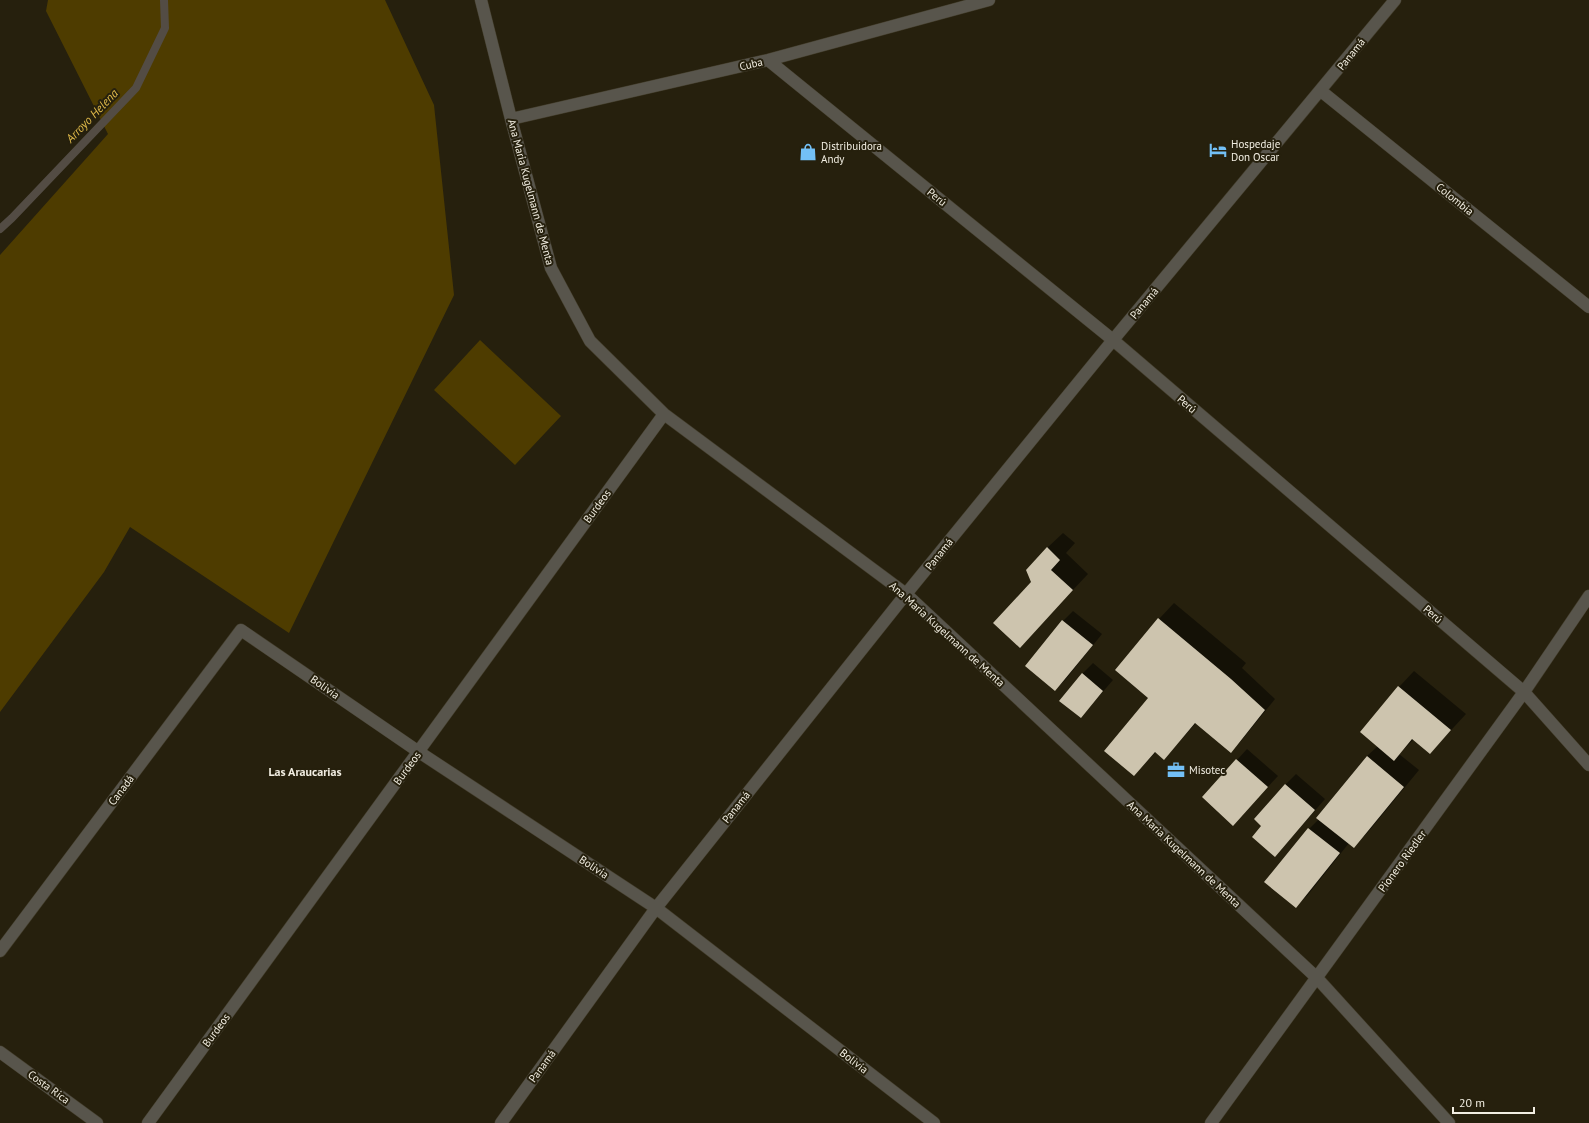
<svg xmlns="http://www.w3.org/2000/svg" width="1589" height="1123" font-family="'PT Sans',sans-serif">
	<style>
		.green { fill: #4e3c00 }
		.shadow { fill: #0007 }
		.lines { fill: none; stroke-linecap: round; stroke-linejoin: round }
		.stream { stroke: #534c44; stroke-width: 8 }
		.building { fill: #cdc4ae }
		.street-casing { stroke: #433d2b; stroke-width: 13 }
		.street { stroke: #58554c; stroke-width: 12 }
		.labels { text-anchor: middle; stroke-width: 4; stroke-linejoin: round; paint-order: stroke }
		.street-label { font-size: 11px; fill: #f2eee2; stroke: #26200d }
		.poi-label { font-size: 11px; fill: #f2eee2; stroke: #26200d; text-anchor: start }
		.water-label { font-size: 12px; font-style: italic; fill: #e0ba4a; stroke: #26200d }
		.neighbourhood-label { font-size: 12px; font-weight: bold; fill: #f2eee2; stroke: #26200d }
	</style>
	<rect width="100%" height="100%" fill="#26200d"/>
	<path class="green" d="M 48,0 L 385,0 L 434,105 L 454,295 L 289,633 L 130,527 L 104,572 L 0,712 L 0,255 L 108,134 L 46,11 Z
		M 480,340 L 561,416 L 515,465 L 434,390 Z"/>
	<path class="shadow" d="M 1063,533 L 1075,543 L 1066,553 L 1088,574 L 1020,646 L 1032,582 L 1047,548 Z
		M 1174,603 L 1246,663 L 1242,668 L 1275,699 L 1241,741 L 1231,751 L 1196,723 L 1164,759 L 1156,752 L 1134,775 L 1149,698 L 1159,619 Z
		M 1073,611 L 1102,634 L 1066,679 L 1055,690 L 1063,621 Z
		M 1093,663 L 1113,680 L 1081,717 L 1082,674 Z
		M 1414,671 L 1466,714 L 1430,753 L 1414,739 L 1399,754 L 1419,770 L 1369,831 L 1354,847 L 1349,843 L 1307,896 L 1296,906 L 1266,882 L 1309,829 L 1319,819 L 1317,817 L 1367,756 L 1378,746 L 1399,687 Z
		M 1247,749 L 1278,776 L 1233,824 L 1237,760 Z
		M 1296,774 L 1325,799 L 1285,845 L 1263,826 L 1285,785 Z"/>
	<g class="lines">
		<path class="stream" d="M 0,229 L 12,218 L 136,88 L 165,28 L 164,0"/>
	</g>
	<path class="building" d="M 1047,547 L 1060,560 L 1051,570 L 1073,590 L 1020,648 L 993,623 L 1031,582 L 1026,570 Z
		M 1158,618 L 1231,679 L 1265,710 L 1231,753 L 1195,723 L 1164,760 L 1155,752 L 1134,776 L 1104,751 L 1148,698 L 1115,670 Z
		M 1062,620 L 1093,645 L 1055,691 L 1025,666 Z
		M 1082,673 L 1103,691 L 1081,718 L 1059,701 Z
		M 1398,686 L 1451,730 L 1430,754 L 1412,739 L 1394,761 L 1360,732 Z
		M 1367,756 L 1404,787 L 1354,848 L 1316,818 Z
		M 1236,759 L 1268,787 L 1233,826 L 1202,797 Z
		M 1285,784 L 1315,810 L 1275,857 L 1252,837 L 1261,826 L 1254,819 Z
		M 1308,828 L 1340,853 L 1296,908 L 1264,882 Z"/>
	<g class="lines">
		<g class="street-casing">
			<path id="street" d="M 481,0 L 511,119 L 551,268 L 590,341 L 664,414 L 906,594 L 1317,978 L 1449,1123
				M 768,60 L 1113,340 L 1524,692 L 1589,765
				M 1321,91 L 1589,307
				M 511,119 L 768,60 L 989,0
				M 0,951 L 241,630 L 419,752 L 656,908 L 934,1123
				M 0,1052 L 97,1123
				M 148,1123 L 664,414
				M 501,1123 L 656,908 L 906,594 L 1113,340 L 1395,0
				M 1211,1123 L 1524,692 L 1589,596"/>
		</g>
		<use href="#street" class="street"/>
	</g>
	<defs>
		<g id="hotel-bare" transform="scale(1.38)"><path d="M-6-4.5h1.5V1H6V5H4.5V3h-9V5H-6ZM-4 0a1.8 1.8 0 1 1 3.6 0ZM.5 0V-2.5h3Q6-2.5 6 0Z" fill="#73c0f6" stroke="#26200d" stroke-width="2.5" paint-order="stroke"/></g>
		<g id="shop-bare" transform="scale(1.38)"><path d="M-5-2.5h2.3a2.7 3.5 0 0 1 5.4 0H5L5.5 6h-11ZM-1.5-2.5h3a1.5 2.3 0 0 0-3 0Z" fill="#73c0f6" stroke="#26200d" stroke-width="2.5" paint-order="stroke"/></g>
		<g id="office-bare" transform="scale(1.38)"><path d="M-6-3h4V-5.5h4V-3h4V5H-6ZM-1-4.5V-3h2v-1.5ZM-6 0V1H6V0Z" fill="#73c0f6" stroke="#26200d" stroke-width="2.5" paint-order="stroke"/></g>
	</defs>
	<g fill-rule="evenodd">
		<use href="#hotel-bare" x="1218" y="150"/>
		<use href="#shop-bare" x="808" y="152"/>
		<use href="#office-bare" x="1176" y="770"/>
	</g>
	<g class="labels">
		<g class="street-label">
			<text transform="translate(1351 54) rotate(-51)" y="4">Panamá</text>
			<text transform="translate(751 64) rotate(-13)" y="4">Cuba</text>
			<text transform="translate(531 192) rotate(75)" y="4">Ana Maria Kugelmann de Menta</text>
			<text transform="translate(937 197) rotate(39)" y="4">Perú</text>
			<text transform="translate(1455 199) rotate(39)" y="4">Colombia</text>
			<text transform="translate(1144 303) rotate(-50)" y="4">Panamá</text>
			<text transform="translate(1187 404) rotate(41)" y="4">Perú</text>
			<text transform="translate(597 506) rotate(-54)" y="4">Burdeos</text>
			<text transform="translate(939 554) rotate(-51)" y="4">Panamá</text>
			<text transform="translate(1433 614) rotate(41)" y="4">Perú</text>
			<text transform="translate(947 634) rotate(42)" y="4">Ana Maria Kugelmann de Menta</text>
			<text transform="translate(325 687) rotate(35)" y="4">Bolivia</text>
			<text transform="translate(407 768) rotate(-54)" y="4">Burdeos</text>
			<text transform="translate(121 790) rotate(-53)" y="4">Canadá</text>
			<text transform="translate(736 807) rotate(-51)" y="4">Panamá</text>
			<text transform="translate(1184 854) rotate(43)" y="4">Ana Maria Kugelmann de Menta</text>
			<text transform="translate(1402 861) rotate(-54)" y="4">Pionero Riedler</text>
			<text transform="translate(594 867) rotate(33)" y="4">Bolivia</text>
			<text transform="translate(216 1030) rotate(-54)" y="4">Burdeos</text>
			<text transform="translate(854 1061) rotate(38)" y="4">Bolivia</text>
			<text transform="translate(542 1066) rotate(-54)" y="4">Panamá</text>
			<text transform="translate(49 1087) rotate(36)" y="4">Costa Rica</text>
		</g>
		<g class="poi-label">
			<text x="1231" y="148">Hospedaje<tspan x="1231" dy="13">Don Oscar</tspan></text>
			<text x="821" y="150">Distribuidora<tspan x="821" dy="13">Andy</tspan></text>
			<text x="1189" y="774">Misotec</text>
		</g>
		<g class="water-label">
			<text transform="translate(92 116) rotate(-46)" y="4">Arroyo Helena</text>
		</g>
		<g class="neighbourhood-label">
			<text x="305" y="776">Las Araucarias</text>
		</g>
	</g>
	<path d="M1453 1107v6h81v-6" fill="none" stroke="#f2eee2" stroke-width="2"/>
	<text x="1459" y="1107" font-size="12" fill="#f2eee2" stroke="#26200d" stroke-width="3" paint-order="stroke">20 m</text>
</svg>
